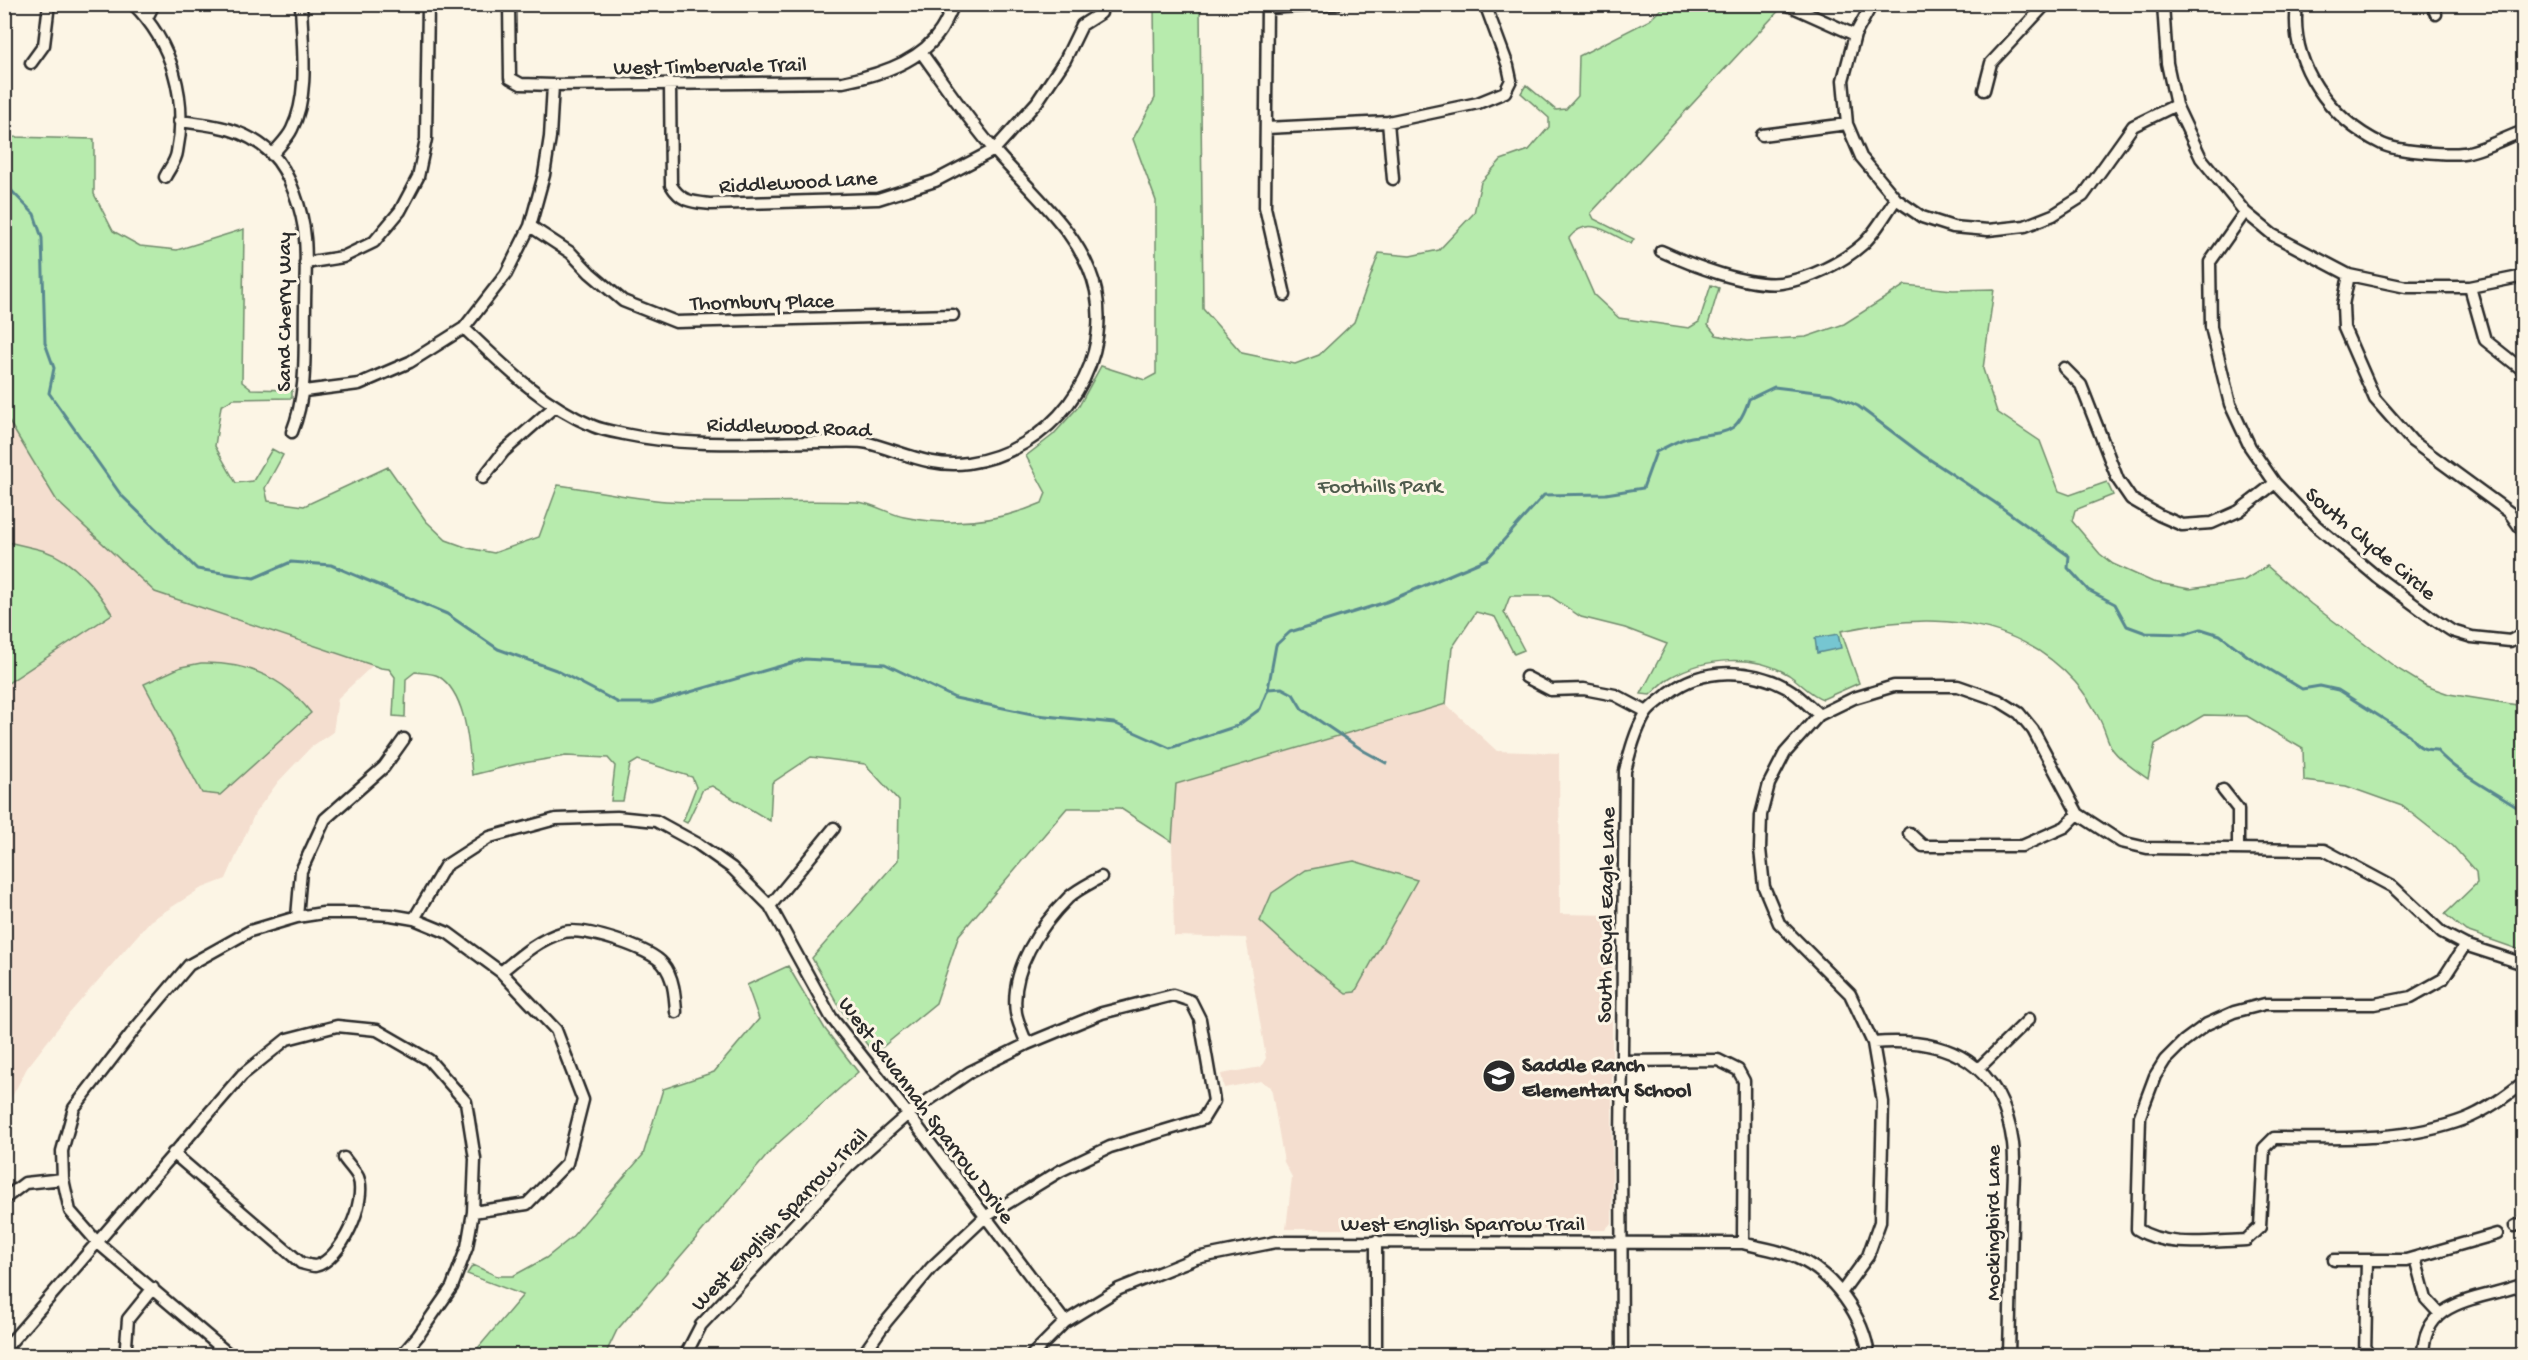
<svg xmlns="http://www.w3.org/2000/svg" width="2528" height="1360" font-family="'Gochi Hand',sans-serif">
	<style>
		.built { fill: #f4decf }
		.green { fill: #b7ebad; stroke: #718b6c; stroke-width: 1.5 }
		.water { fill: #76c6d1; stroke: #58888f; stroke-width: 1.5 }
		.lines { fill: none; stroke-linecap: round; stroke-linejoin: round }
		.stream { stroke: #58888f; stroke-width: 3 }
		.street-casing { stroke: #2b2b2b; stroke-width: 15 }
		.street { stroke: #fcf5e5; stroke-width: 10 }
		.labels { text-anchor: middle; stroke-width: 6; stroke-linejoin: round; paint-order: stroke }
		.street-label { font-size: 22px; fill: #2b2b2b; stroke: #fcf5e5 }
		.park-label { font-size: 22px; fill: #4e5b4c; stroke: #fcf5e5 }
		.poi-label { font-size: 22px; font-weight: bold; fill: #2b2b2b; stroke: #fcf5e5; text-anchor: start }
	</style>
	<rect width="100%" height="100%" fill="#fcf5e5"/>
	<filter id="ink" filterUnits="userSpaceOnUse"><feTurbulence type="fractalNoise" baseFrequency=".0167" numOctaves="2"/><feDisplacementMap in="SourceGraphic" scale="12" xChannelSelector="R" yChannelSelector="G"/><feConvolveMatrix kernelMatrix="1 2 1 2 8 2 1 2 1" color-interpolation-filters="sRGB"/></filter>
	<g filter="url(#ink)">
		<path class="built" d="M 5,415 L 57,501 L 155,592 L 373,665 L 338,698 L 333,732 L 311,747 L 278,782 L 255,813 L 226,879 L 200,889 L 150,921 L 68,1015 L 27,1068 L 5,1110 Z
			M 1446,704 L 1497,751 L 1559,753 L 1560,914 L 1612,915 L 1612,1222 L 1605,1230 L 1286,1229 L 1292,1177 L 1284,1162 L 1271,1087 L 1261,1081 L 1224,1088 L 1221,1074 L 1261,1067 L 1266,1058 L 1246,938 L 1174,936 L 1172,842 L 1176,784 Z"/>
		<path class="green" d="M 1154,5 L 1200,5 L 1203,309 L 1242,353 L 1295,364 L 1319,355 L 1354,322 L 1379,253 L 1410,256 L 1439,250 L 1474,213 L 1481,182 L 1501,160 L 1529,150 L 1549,127 L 1549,118 L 1521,93 L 1526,85 L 1556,110 L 1566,109 L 1578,96 L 1579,56 L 1650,20 L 1665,5 L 1784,5 L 1591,213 L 1594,219 L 1634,239 L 1631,244 C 1609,233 1588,214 1569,238 L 1594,295 L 1619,318 L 1689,328 L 1699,322 L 1711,285 L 1719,288 L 1708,325 L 1716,335 L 1747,341 L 1806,337 L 1844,324 L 1905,285 L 1953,290 L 1994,289 L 1983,369 L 1997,412 L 2040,441 L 2059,491 L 2070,495 L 2107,482 L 2113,495 L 2075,510 L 2072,521 L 2100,554 L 2113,564 L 2153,582 L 2190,589 L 2243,581 L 2267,566 L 2311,604 L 2398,669 L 2426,686 L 2449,694 L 2523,706 L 2523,951 L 2466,931 L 2445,914 L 2477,883 L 2476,872 L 2453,846 L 2402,806 L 2346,786 L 2304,781 L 2303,749 L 2247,716 L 2204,715 L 2155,744 L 2148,779 C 2137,771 2121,761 2113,750 C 2107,741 2105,729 2100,720 C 2094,708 2084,692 2075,682 C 2013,613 1924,613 1841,631 L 1859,683 L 1823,699 C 1810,695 1801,683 1789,675 C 1754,654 1706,657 1671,677 C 1664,681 1657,689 1650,695 L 1641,694 L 1667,644 L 1625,628 L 1581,617 L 1550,596 L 1510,596 L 1504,612 L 1524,650 L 1514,654 L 1495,617 L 1476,612 L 1452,648 L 1446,704 L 1176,784 L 1172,842 L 1120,808 L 1067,808 L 959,935 L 936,1003 L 874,1054 L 840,1008 L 812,958 L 898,860 L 899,801 L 865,764 L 811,757 L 772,783 L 770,821 L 712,786 L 703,789 L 687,823 L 683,821 L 696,787 L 692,777 L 638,760 L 630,765 L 623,801 L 611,801 L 615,766 L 608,758 L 566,756 L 517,764 L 472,775 C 469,747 467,693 438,676 C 433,673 422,673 415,672 L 406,679 L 405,717 L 393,716 L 395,677 L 389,669 L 381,668 L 155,592 L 57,501 L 5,415 L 5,133 L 12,137 L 94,139 L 94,194 L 113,231 L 140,246 L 177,250 L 244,229 L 242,382 L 251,389 L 292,390 L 292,398 L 233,399 L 221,406 L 215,446 L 236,483 L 253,481 L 272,449 L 283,455 L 265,488 L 268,501 L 304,506 L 388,467 L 426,521 L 446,540 L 468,548 L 494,553 L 539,537 L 558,485 C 594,490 630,498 666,501 C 729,505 793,499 857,502 C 873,503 889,514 904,517 C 952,527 998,522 1042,503 L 1046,493 L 1026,456 L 1053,435 L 1079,406 L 1101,366 L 1145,380 L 1156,374 L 1156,201 L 1133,139 L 1155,98 Z
			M 5,541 C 18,545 32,547 45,551 C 73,560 98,590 112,614 L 5,685 Z
			M 201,663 C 245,662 284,677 311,713 L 220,795 L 202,793 L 144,684 L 181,667 Z
			M 1354,861 L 1417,880 L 1355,992 L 1346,993 L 1309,965 L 1260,921 L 1272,893 L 1306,870 Z
			M 788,966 L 825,1029 L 858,1072 L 776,1145 L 617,1330 L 605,1355 L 472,1355 L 523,1295 L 467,1274 L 473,1265 L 497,1276 L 513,1276 L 546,1258 L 571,1238 L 643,1155 L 663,1089 L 714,1072 L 759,1019 L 747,985 Z"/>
		<path class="water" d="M 1838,634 L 1841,648 L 1817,653 L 1815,638 Z"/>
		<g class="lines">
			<path class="stream" d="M 4,183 L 34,214 L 42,238 L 45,343 L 54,368 L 49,393 L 121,495 L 197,569 L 254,578 L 291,562 L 331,565 L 447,614 L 498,649 L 556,670 L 619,703 L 652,703 L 805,659 L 885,664 L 955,698 L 1037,715 L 1114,723 L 1170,748 L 1237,726 L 1260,709 L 1268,689 L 1276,645 L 1290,632 L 1386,602 L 1487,559 L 1544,495 L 1606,494 L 1643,488 L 1656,452 C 1666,447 1676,441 1687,438 C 1722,430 1736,440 1749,399 L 1774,387 L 1832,394 L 1858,406 L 1923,455 L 1994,502 L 2069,556 L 2068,568 L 2088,590 L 2115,604 L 2127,626 L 2146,633 L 2185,634 L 2201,629 L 2220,635 L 2249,657 L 2302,689 L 2320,686 L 2338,690 L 2409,735 C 2417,746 2422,750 2436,750 C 2461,777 2494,791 2524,812
				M 1268,689 L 1282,688 L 1293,694 L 1302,709 L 1364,751 L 1386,763"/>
			<g class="street-casing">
				<path id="street" d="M 133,4 C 172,42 188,99 177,152 C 176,161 169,169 165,177
					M 509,4 L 510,78 L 521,84 L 553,85 L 843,82 C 879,75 921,62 941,30 C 946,22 950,13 954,4
					M 1267,4 L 1265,207 L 1285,295
					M 1786,4 L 1855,35
					M 1872,4 L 1855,35 L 1843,80 L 1847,124 L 1861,157 L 1896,199 L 1922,217 L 1953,227 L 1988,230 L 2025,226 L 2053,215 L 2083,196 L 2133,126 L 2176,105
					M 2163,4 L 2167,63 L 2176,105 L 2201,158 L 2245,212 L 2273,235 L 2349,275 L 2406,287 L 2470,287 L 2524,276
					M 2297,4 C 2289,64 2330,119 2382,144 C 2396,151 2446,155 2463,153 C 2481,151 2506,137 2524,131
					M 2432,4 L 2436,14
					M 1268,8 L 1337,4
					M 147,18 L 154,4
					M 31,63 L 44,45 L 49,4
					M 670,85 L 671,185 C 681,202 692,202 711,204 L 878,199 L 935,181 L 994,150 L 1037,102 L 1065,60 L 1082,25 L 1101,13
					M 1984,90 L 1991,63 L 2046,4
					M 179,121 C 214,125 245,128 272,154 C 290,172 303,212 305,238 C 307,260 305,284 305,306 C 304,349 308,392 292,432
					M 1388,122 L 1393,179
					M 1266,128 L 1388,122 L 1478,103 L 1505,92 L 1511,80 L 1508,66 L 1485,4
					M 1762,135 L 1847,124
					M 272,155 C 279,146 288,138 292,129 C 310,93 302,44 301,4
					M 2245,212 L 2210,262 L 2211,327 L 2230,404 L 2250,447 L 2275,483 L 2315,525 L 2377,577 L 2435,620 L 2452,631 L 2472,637 L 2510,641 L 2524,633
					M 530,226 L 571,253 L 590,273 L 623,301 L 676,322 L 953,315
					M 1661,251 C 1691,265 1748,287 1781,283 C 1809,279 1842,263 1863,244 C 1876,232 1886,213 1896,199
					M 305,263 L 343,257 L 374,242 L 400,211 L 418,177 L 426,139 L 428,4
					M 2349,275 L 2343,305 L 2344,328 L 2375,399 L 2412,441 L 2509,512 L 2524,533
					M 2470,287 L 2485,340 L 2524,371
					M 464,328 C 504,366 541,404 593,426 C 602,430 614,432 624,434 C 689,448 758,442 825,442 C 838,442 855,440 868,443 C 903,452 930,468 968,463 C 1049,452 1112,374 1096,291 C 1084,235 1032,194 996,152 C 969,121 945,85 921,52
					M 2064,368 L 2081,385 L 2118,480 L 2131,499 L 2159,515 L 2182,525 L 2212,523 L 2239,511 L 2275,483
					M 304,391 L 359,384 L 410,362 L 464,328 L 506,274 L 530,226 L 544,175 L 550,137 L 553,85
					M 483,478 L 504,451 L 554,407
					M 1526,677 L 1551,690 L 1584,689 L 1615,695 L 1647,712
					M 2223,790 L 2238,809 L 2238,848
					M 1909,833 L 1923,846 L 2022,846 L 2065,827 L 2078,814
					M 770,906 L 834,828
					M 297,917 L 301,871 L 325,819 L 384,767 L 404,739
					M 414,919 L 445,866 L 490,837 L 556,819 L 617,817 L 656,821 L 698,844 L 732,868 L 770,906 L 831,1017 L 908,1114 L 1065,1322
					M 2465,945 L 2443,979 L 2411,997 L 2375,1004 L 2265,1004 L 2234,1012 L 2207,1024 L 2184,1041 L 2165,1060 L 2155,1076 L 2140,1116 L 2137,1229 C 2167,1249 2212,1241 2246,1240 L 2260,1227 L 2264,1148 L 2274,1138 C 2337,1138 2405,1142 2465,1119 C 2486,1111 2506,1096 2524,1082
					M 501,972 C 520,956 539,939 564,932 C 584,927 650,948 663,964 C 674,977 675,997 676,1012
					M 1873,1043 C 1950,1036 2002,1064 2013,1144 C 2016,1169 2012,1197 2012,1222 C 2011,1267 2010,1311 2009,1356
					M 1027,1044 C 1023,1034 1018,1023 1016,1013 C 1010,969 1040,926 1069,897 C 1078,889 1091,883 1101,877
					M 1621,1061 L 1718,1060 L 1738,1070 L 1744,1081 L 1743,1243
					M 1979,1068 L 2029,1019
					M 173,1153 L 301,1263 C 305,1264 311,1266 315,1266 C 341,1261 368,1200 358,1177 C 355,1171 348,1164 344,1158
					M 4,1199 L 25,1183 L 63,1179
					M 2515,1226 L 2524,1222
					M 1376,1241 L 1376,1356
					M 2415,1258 L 2426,1299 L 2439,1313
					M 2334,1260 L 2406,1260 L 2497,1234
					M 1841,1293 L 1868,1256 L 1880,1222 L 1883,1102 L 1873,1043 L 1850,994 L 1779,923 L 1764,887 L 1760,849 L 1761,815 L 1769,784 L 1785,753 L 1819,715 L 1854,698 L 1894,686 L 1958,686 L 1998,700 L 2019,713 L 2033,730 L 2078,814 L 2121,842 L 2147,848 L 2324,850 L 2393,887 L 2442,933 L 2465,945 L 2524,964
					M 126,1345 L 128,1319 L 153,1288
					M 4,1350 L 242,1075 L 287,1039 L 337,1026 L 377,1030 L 429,1060 L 466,1102 L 475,1159 L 473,1212 L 467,1247 L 452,1287 L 418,1336 L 401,1356
					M 231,1356 L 98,1243 L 70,1211 L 63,1179 L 62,1151 L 74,1108 L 134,1030 L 189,965 L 250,931 L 297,917 L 323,913 L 353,913 L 391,915 L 414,919 L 448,933 L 501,972 L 556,1030 L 583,1100 L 567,1163 L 527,1204 L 473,1212
					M 685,1356 L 701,1325 L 848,1167 L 908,1114 L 970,1072 L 1027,1044 L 1102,1013 L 1173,995 L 1191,1001 L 1200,1019 L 1214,1101 L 1203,1119 L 1110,1147 L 1060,1171 L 985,1217 L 931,1268 L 886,1322 L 862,1356
					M 1031,1356 L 1065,1322 L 1119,1289 L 1196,1258 L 1276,1242 L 1743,1243 C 1760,1248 1780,1250 1797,1258 C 1833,1273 1864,1317 1869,1356
					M 1622,1356 L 1621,1144 L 1625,771 C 1630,752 1635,732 1645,715 C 1650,706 1662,700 1669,693 C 1702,667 1751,668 1787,688 C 1798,694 1809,706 1819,715
					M 2365,1356 L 2367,1260
					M 2423,1356 C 2423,1297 2480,1301 2524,1284"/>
			</g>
			<use href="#street" class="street"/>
		</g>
	</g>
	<defs>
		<g id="school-disc" transform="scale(1.725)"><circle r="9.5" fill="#2b2b2b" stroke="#fcf5e5"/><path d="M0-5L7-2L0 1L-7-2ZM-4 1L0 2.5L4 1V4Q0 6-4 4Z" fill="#fff"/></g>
	</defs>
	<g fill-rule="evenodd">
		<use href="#school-disc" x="1499" y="1076"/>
	</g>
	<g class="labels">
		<g class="street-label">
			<text transform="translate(710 64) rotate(-1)" y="8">West Timbervale Trail</text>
			<text transform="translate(798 180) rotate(-3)" y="8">Riddlewood Lane</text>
			<text transform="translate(762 300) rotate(-1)" y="8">Thornbury Place</text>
			<text transform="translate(282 312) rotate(-90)" y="8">Sand Cherry Way</text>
			<text transform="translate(789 425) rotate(2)" y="8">Riddlewood Road</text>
			<text transform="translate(2372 542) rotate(40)" y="8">South Clyde Circle</text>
			<text transform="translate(1604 915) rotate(-89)" y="8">South Royal Eagle Lane</text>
			<text transform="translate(928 1109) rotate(53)" y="8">West Savannah Sparrow Drive</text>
			<text transform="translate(778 1218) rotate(-46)" y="8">West English Sparrow Trail</text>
			<text x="1463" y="1230">West English Sparrow Trail</text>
			<text transform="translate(1991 1223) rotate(-90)" y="8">Mockingbird Lane</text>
		</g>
		<g class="park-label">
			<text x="1380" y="492">Foothills Park</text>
		</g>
		<g class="poi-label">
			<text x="1522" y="1071">Saddle Ranch<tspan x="1522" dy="25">Elementary School</tspan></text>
		</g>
	</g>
	<rect width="2528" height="1360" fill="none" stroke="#fcf5e5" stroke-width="24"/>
	<rect x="12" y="12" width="2504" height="1336" fill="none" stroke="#2b2b2b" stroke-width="2" filter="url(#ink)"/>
</svg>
